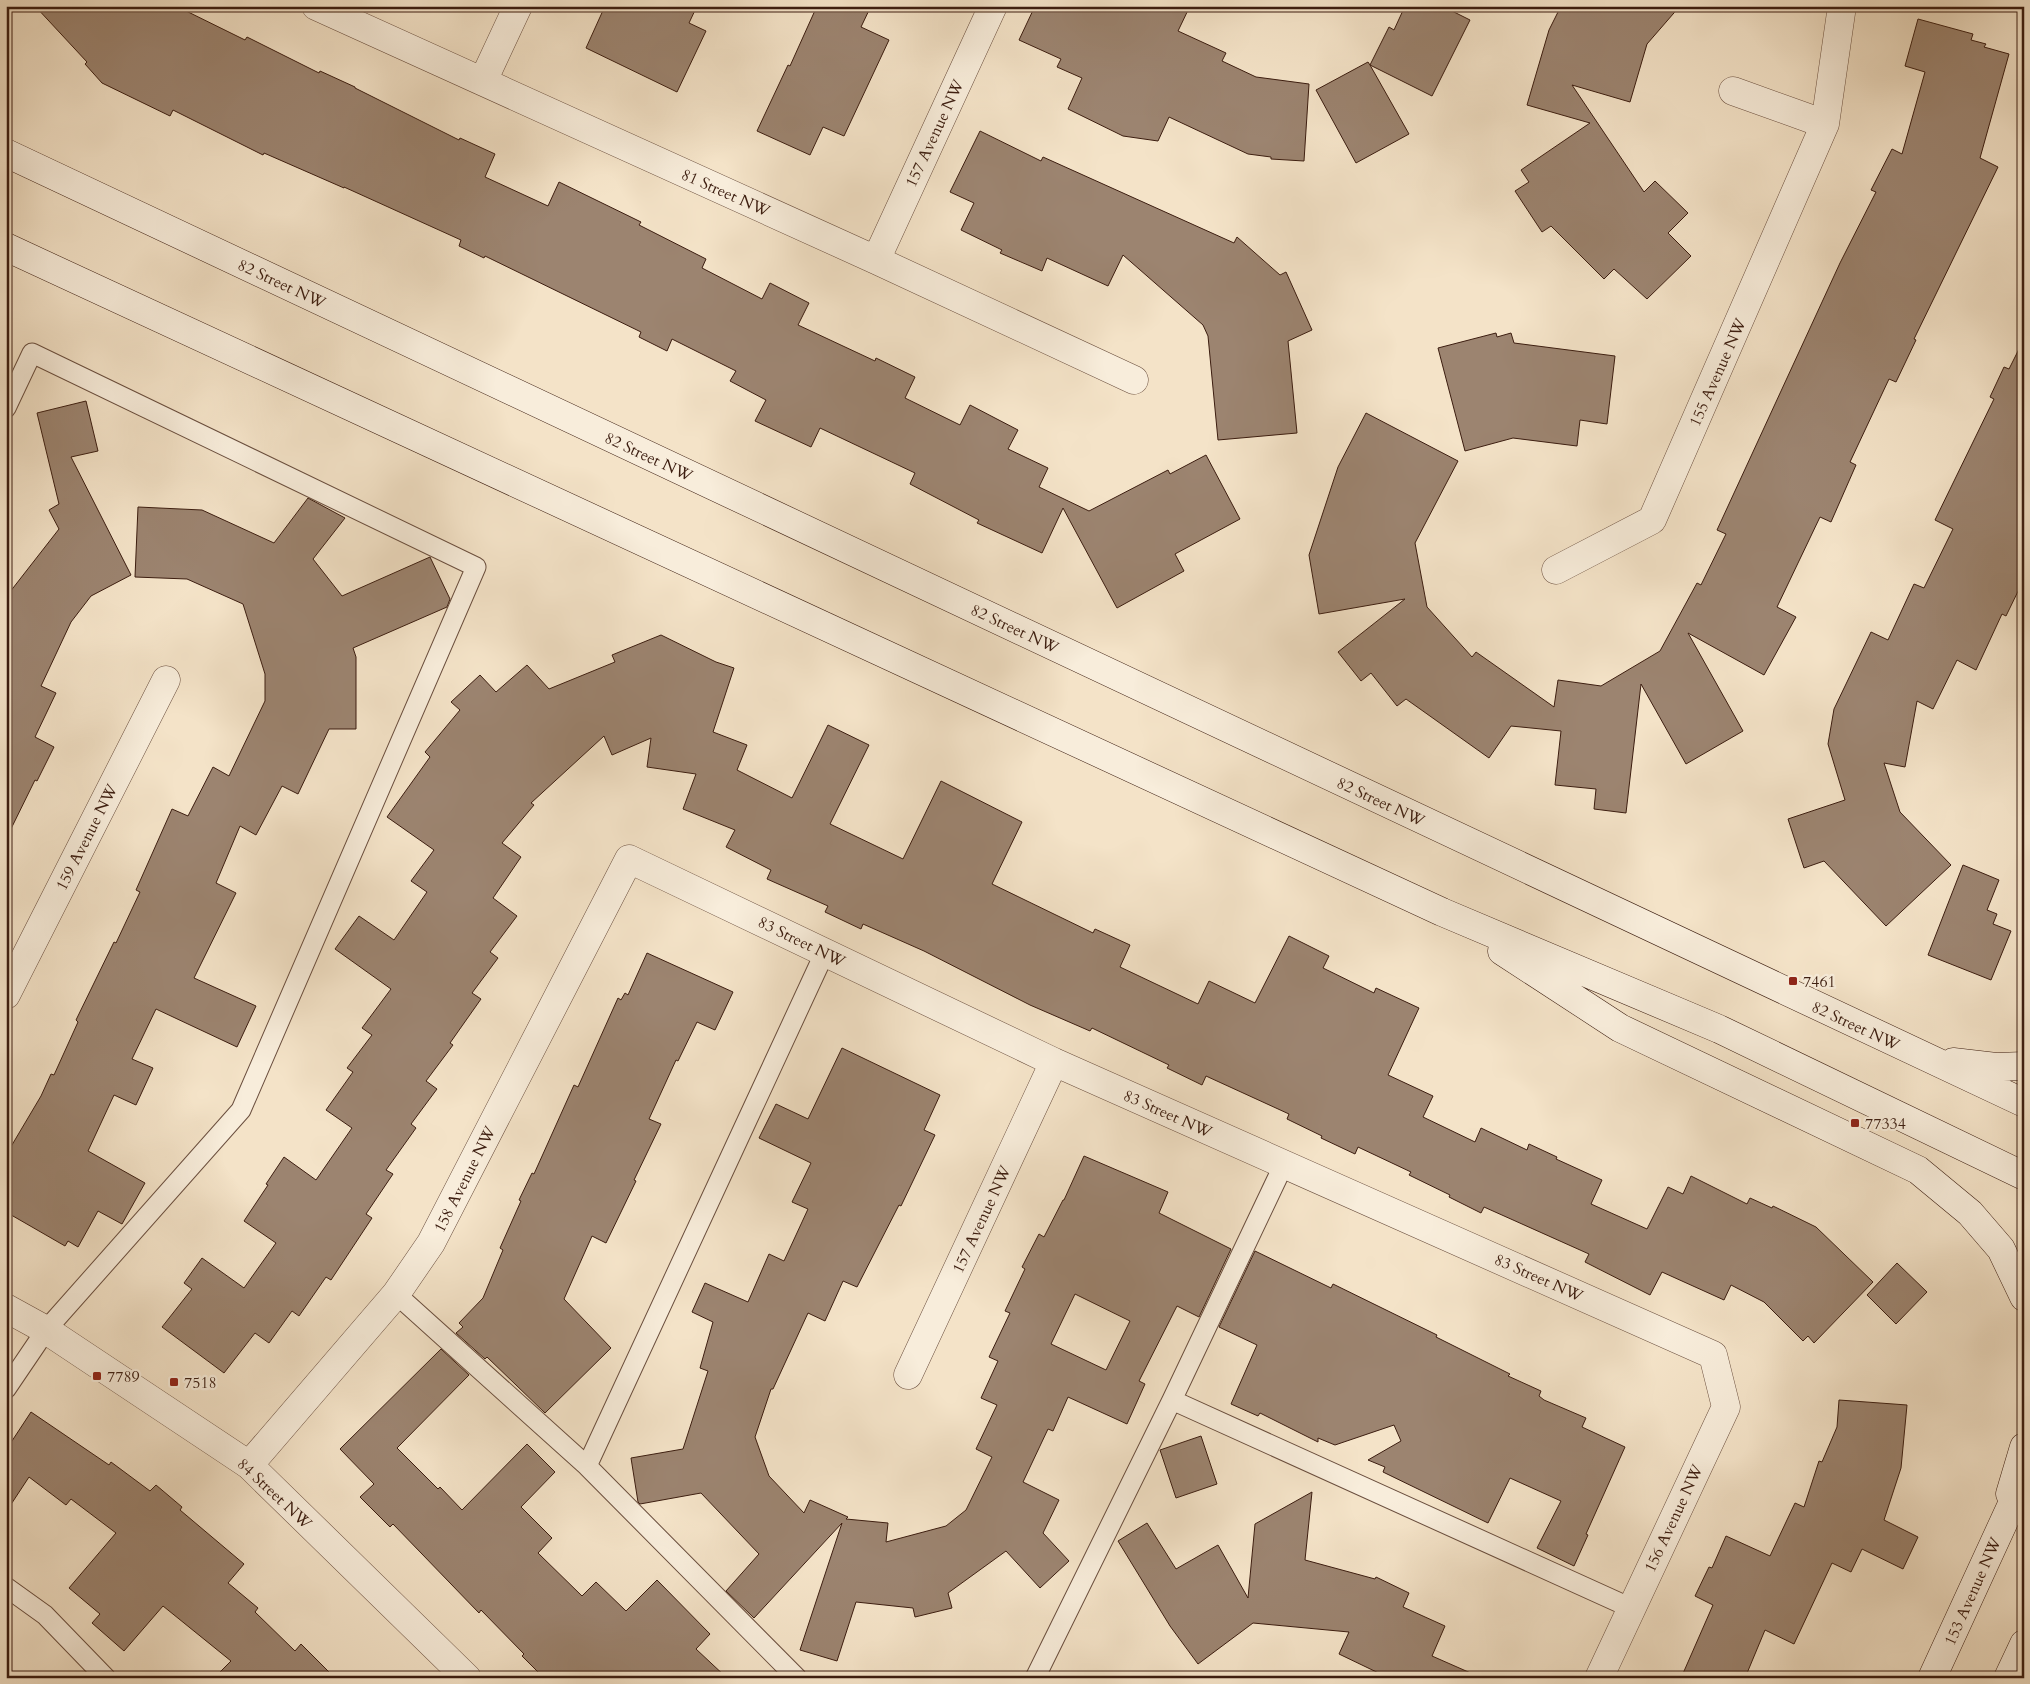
<svg xmlns="http://www.w3.org/2000/svg" width="2030" height="1684" font-family="Cardo,serif">
	<style>
		.building { fill: #9c8470; stroke: #3c1d10; fill-rule: evenodd }
		.lines { fill: none; stroke-linecap: round; stroke-linejoin: round }
		.service-casing { stroke: #6a4e3e; stroke-width: 21 }
		.minor-casing { stroke: #6a4e3e; stroke-width: 29 }
		.tertiary-casing { stroke: #6a4e3e; stroke-width: 29 }
		.secondary-casing { stroke: #3c1d10; stroke-width: 29 }
		.service { stroke: #f8eddb; stroke-width: 19 }
		.minor { stroke: #f8eddb; stroke-width: 28 }
		.tertiary { stroke: #f8eddb; stroke-width: 28 }
		.secondary { stroke: #f8eddb; stroke-width: 28 }
		.poi-dot { fill: #8f2418; stroke: #f8eddb; stroke-width: 2 }
		.labels { text-anchor: middle; stroke-width: 4.5; stroke-linejoin: round; paint-order: stroke }
		.street-label { font-size: 16px; fill: #3c1d10; stroke: #f8eddb }
		.poi-label { font-size: 16px; fill: #3c1d10; stroke: #f8eddb; text-anchor: start }
	</style>
	<rect width="100%" height="100%" fill="#f4e3c8"/>
	<filter id="stains"><feTurbulence type="fractalNoise" baseFrequency=".004" numOctaves="4"/><feColorMatrix values="0 0 0 0 .2 0 0 0 0 .09 0 0 0 0 .02 0 0 0 .5 -.17"/></filter>
	<radialGradient id="worn" r=".72"><stop offset=".6" stop-color="#630" stop-opacity="0"/><stop offset="1" stop-color="#630" stop-opacity=".3"/></radialGradient>
	<path class="building" d="M 35,6 L 176,6 L 245,40 L 247,37 L 319,73 L 320,71 L 355,87 L 355,88 L 459,140 L 460,138 L 495,154 L 485,177 L 548,206 L 559,182 L 641,222 L 639,225 L 706,259 L 702,268 L 762,299 L 770,283 L 809,303 L 798,325 L 875,361 L 876,358 L 915,377 L 905,398 L 960,425 L 970,405 L 1018,430 L 1008,449 L 1048,468 L 1039,487 L 1089,511 L 1168,470 L 1170,474 L 1206,455 L 1240,519 L 1175,554 L 1184,571 L 1117,608 L 1063,508 L 1042,553 L 977,523 L 979,520 L 910,484 L 915,473 L 820,428 L 811,447 L 755,421 L 766,400 L 730,381 L 736,371 L 672,339 L 667,351 L 639,337 L 641,332 L 485,256 L 484,258 L 459,246 L 461,240 L 344,187 L 344,188 L 264,153 L 263,155 L 173,110 L 170,116 L 102,83 L 85,64 L 87,62 Z
		M 605,6 L 697,6 L 689,23 L 706,31 L 677,92 L 586,48 Z
		M 817,6 L 871,6 L 861,27 L 889,40 L 844,136 L 823,127 L 810,155 L 757,131 L 788,65 L 790,66 Z
		M 1035,6 L 1190,6 L 1178,31 L 1226,53 L 1222,61 L 1256,77 L 1309,84 L 1304,161 L 1271,159 L 1271,157 L 1248,154 L 1169,117 L 1158,141 L 1123,136 L 1068,109 L 1082,78 L 1057,67 L 1061,59 L 1019,40 Z
		M 1405,6 L 1442,6 L 1470,20 L 1432,96 L 1370,65 L 1409,134 L 1356,163 L 1316,90 L 1368,62 L 1370,65 L 1389,27 L 1394,30 Z
		M 1561,6 L 1680,6 L 1647,44 L 1630,102 L 1572,85 L 1644,192 L 1655,181 L 1688,213 L 1668,233 L 1691,256 L 1647,299 L 1614,269 L 1604,279 L 1551,226 L 1542,232 L 1515,191 L 1529,182 L 1521,170 L 1590,123 L 1527,105 L 1549,30 Z
		M 1918,19 L 1973,34 L 1971,40 L 1986,44 L 1984,47 L 2009,54 L 1980,158 L 1998,167 L 1914,339 L 1916,340 L 1896,382 L 1889,379 L 1850,462 L 1856,465 L 1831,522 L 1820,517 L 1777,607 L 1796,617 L 1764,675 L 1688,633 L 1743,731 L 1686,764 L 1641,684 L 1626,813 L 1594,809 L 1596,789 L 1555,785 L 1561,731 L 1511,726 L 1489,758 L 1406,699 L 1397,706 L 1371,673 L 1361,681 L 1338,652 L 1405,599 L 1319,614 L 1309,555 L 1338,467 L 1366,413 L 1458,461 L 1415,543 L 1427,607 L 1472,657 L 1476,652 L 1554,707 L 1558,680 L 1601,686 L 1660,651 L 1697,583 L 1701,585 L 1726,534 L 1717,530 L 1840,263 L 1876,192 L 1871,190 L 1892,149 L 1902,154 L 1925,72 L 1905,66 Z
		M 980,131 L 1041,161 L 1043,157 L 1234,243 L 1237,237 L 1280,275 L 1286,272 L 1312,330 L 1288,341 L 1297,433 L 1218,440 L 1208,336 L 1203,325 L 1123,255 L 1108,286 L 1047,258 L 1042,271 L 1000,253 L 1002,250 L 961,230 L 974,203 L 950,192 Z
		M 1496,333 L 1497,337 L 1511,333 L 1514,343 L 1615,356 L 1607,424 L 1580,420 L 1577,446 L 1513,438 L 1465,451 L 1438,348 Z
		M 2024,339 L 2024,579 L 2006,616 L 2002,614 L 1976,670 L 1957,660 L 1933,709 L 1917,701 L 1905,767 L 1884,763 L 1900,812 L 1951,865 L 1886,926 L 1824,861 L 1804,868 L 1788,819 L 1845,800 L 1828,744 L 1834,709 L 1871,632 L 1888,640 L 1914,584 L 1924,588 L 1953,529 L 1935,520 L 1994,399 L 1990,397 L 2004,367 L 2009,369 Z
		M 86,401 L 98,451 L 71,457 L 131,575 L 91,596 L 71,622 L 41,686 L 56,693 L 35,737 L 54,747 L 37,781 L 35,780 L 6,839 L 6,597 L 59,529 L 49,510 L 59,504 L 37,413 Z
		M 308,498 L 345,518 L 313,559 L 342,596 L 430,557 L 450,599 L 447,607 L 353,648 L 356,657 L 356,729 L 329,729 L 298,794 L 282,786 L 256,835 L 240,826 L 216,883 L 236,893 L 194,978 L 256,1006 L 237,1047 L 156,1009 L 132,1059 L 153,1068 L 136,1105 L 114,1095 L 88,1151 L 145,1183 L 122,1224 L 98,1211 L 78,1247 L 68,1241 L 65,1246 L 6,1212 L 6,1155 L 41,1096 L 51,1074 L 54,1075 L 78,1022 L 76,1020 L 114,942 L 116,943 L 140,892 L 136,890 L 172,809 L 188,816 L 213,767 L 229,776 L 265,701 L 265,674 L 243,604 L 187,579 L 135,577 L 138,507 L 202,510 L 274,543 Z
		M 661,635 L 716,662 L 734,668 L 713,732 L 747,745 L 737,770 L 792,798 L 828,725 L 869,745 L 830,824 L 903,859 L 941,781 L 1022,822 L 992,884 L 1093,933 L 1095,929 L 1130,945 L 1120,967 L 1198,1004 L 1209,981 L 1255,1003 L 1289,936 L 1329,956 L 1323,968 L 1374,993 L 1376,988 L 1419,1008 L 1388,1075 L 1433,1096 L 1423,1117 L 1475,1142 L 1481,1128 L 1527,1150 L 1529,1144 L 1557,1157 L 1556,1159 L 1602,1180 L 1591,1204 L 1647,1229 L 1668,1187 L 1683,1194 L 1691,1176 L 1747,1204 L 1750,1198 L 1772,1208 L 1773,1206 L 1816,1227 L 1873,1282 L 1814,1343 L 1808,1336 L 1803,1341 L 1764,1302 L 1731,1285 L 1724,1300 L 1662,1272 L 1650,1295 L 1585,1262 L 1589,1254 L 1484,1207 L 1481,1213 L 1449,1197 L 1450,1195 L 1409,1175 L 1411,1172 L 1358,1147 L 1355,1154 L 1321,1138 L 1322,1136 L 1287,1119 L 1289,1114 L 1206,1076 L 1202,1085 L 1167,1068 L 1169,1065 L 1092,1028 L 1090,1031 L 1030,1005 L 924,951 L 863,924 L 861,929 L 825,912 L 828,906 L 767,879 L 771,870 L 726,847 L 735,830 L 683,809 L 696,774 L 647,767 L 651,738 L 612,755 L 604,736 L 531,803 L 534,805 L 502,843 L 521,857 L 493,898 L 517,916 L 490,952 L 498,958 L 472,993 L 481,999 L 450,1043 L 453,1045 L 426,1081 L 437,1089 L 411,1124 L 416,1128 L 386,1170 L 393,1174 L 366,1214 L 372,1218 L 331,1280 L 326,1277 L 299,1316 L 292,1311 L 269,1343 L 255,1333 L 224,1373 L 162,1327 L 192,1289 L 184,1283 L 202,1258 L 244,1288 L 276,1243 L 244,1221 L 268,1185 L 266,1184 L 284,1157 L 316,1180 L 352,1128 L 326,1110 L 353,1072 L 347,1068 L 372,1035 L 362,1028 L 391,989 L 335,949 L 359,916 L 394,940 L 427,892 L 411,881 L 434,850 L 387,817 L 430,757 L 425,752 L 460,710 L 451,702 L 480,675 L 496,692 L 527,665 L 549,689 L 615,662 L 612,655 Z
		M 1963,865 L 1999,880 L 1987,910 L 1997,914 L 1993,924 L 2011,931 L 1991,980 L 1928,955 Z
		M 647,953 L 733,992 L 715,1030 L 697,1022 L 678,1061 L 676,1060 L 649,1119 L 661,1124 L 634,1180 L 636,1181 L 606,1243 L 592,1236 L 564,1299 L 611,1348 L 545,1413 L 487,1357 L 485,1359 L 456,1333 L 463,1327 L 459,1323 L 483,1298 L 503,1250 L 500,1248 L 521,1201 L 519,1200 L 532,1173 L 534,1174 L 574,1085 L 578,1087 L 618,998 L 621,1000 L 625,993 L 628,995 Z
		M 842,1048 L 940,1095 L 924,1130 L 935,1135 L 901,1206 L 899,1205 L 857,1287 L 843,1281 L 825,1321 L 808,1313 L 773,1389 L 771,1389 L 755,1437 L 769,1476 L 804,1513 L 810,1500 L 848,1517 L 846,1519 L 888,1523 L 886,1542 L 946,1526 L 966,1510 L 992,1457 L 976,1449 L 997,1405 L 981,1398 L 998,1361 L 989,1357 L 1010,1313 L 1005,1311 L 1025,1269 L 1022,1267 L 1039,1234 L 1044,1237 L 1063,1200 L 1064,1200 L 1084,1156 L 1168,1192 L 1159,1213 L 1231,1249 L 1199,1317 L 1177,1306 L 1139,1381 L 1145,1384 L 1127,1424 L 1068,1397 L 1053,1431 L 1048,1429 L 1023,1482 L 1059,1500 L 1043,1533 L 1069,1561 L 1040,1588 L 1006,1551 L 948,1593 L 952,1608 L 915,1617 L 913,1608 L 856,1602 L 837,1661 L 800,1650 L 842,1523 L 754,1618 L 726,1591 L 759,1554 L 701,1493 L 640,1504 L 638,1502 L 631,1458 L 683,1449 L 708,1371 L 700,1368 L 713,1322 L 692,1312 L 705,1283 L 748,1302 L 769,1254 L 784,1261 L 808,1209 L 792,1202 L 811,1163 L 759,1138 L 776,1104 L 808,1119 ZM 1075,1294 L 1130,1321 L 1106,1370 L 1051,1344 Z
		M 1255,1251 L 1331,1288 L 1333,1284 L 1437,1335 L 1436,1337 L 1510,1374 L 1508,1376 L 1541,1391 L 1539,1396 L 1544,1400 L 1586,1418 L 1582,1427 L 1625,1447 L 1586,1534 L 1588,1535 L 1574,1566 L 1537,1548 L 1561,1501 L 1510,1478 L 1488,1523 L 1383,1472 L 1385,1467 L 1368,1460 L 1401,1441 L 1394,1425 L 1335,1445 L 1318,1438 L 1318,1442 L 1260,1413 L 1258,1416 L 1231,1404 L 1257,1345 L 1219,1327 Z
		M 1897,1263 L 1927,1292 L 1896,1324 L 1867,1295 Z
		M 441,1349 L 469,1375 L 397,1448 L 438,1489 L 440,1487 L 462,1510 L 527,1444 L 555,1472 L 521,1507 L 552,1538 L 538,1553 L 582,1596 L 596,1582 L 626,1611 L 657,1580 L 710,1634 L 696,1649 L 727,1678 L 544,1678 L 522,1656 L 524,1654 L 481,1610 L 479,1613 L 393,1524 L 390,1527 L 360,1497 L 374,1484 L 340,1449 Z
		M 1839,1400 L 1907,1405 L 1901,1468 L 1884,1520 L 1918,1537 L 1903,1569 L 1862,1549 L 1851,1572 L 1832,1563 L 1794,1644 L 1765,1630 L 1745,1678 L 1681,1678 L 1713,1605 L 1695,1596 L 1709,1567 L 1712,1568 L 1726,1536 L 1770,1556 L 1795,1503 L 1804,1507 L 1819,1461 L 1822,1462 L 1837,1427 Z
		M 31,1412 L 109,1465 L 111,1462 L 150,1491 L 156,1485 L 182,1507 L 180,1510 L 244,1564 L 228,1583 L 258,1608 L 255,1612 L 295,1651 L 301,1644 L 335,1678 L 214,1678 L 231,1661 L 163,1606 L 124,1651 L 92,1623 L 100,1614 L 69,1588 L 116,1533 L 71,1499 L 66,1505 L 29,1477 L 6,1512 L 6,1450 Z
		M 1201,1436 L 1217,1484 L 1176,1498 L 1160,1450 Z
		M 1312,1492 L 1305,1560 L 1375,1579 L 1376,1577 L 1409,1593 L 1403,1607 L 1445,1626 L 1432,1656 L 1482,1678 L 1389,1678 L 1339,1654 L 1349,1632 L 1253,1623 L 1198,1664 L 1170,1626 L 1118,1541 L 1147,1523 L 1176,1569 L 1218,1545 L 1248,1598 L 1255,1524 Z"/>
	<g class="lines">
		<g class="service-casing">
			<path id="service" d="M 6,408 L 32,353 L 476,567 L 241,1110 L 46,1330 L 6,1389
				M 396,1294 L 587,1466 L 797,1678
				M 1172,1400 L 1631,1608
				M 587,1466 L 825,952
				M 6,1587 L 45,1615 L 106,1678
				M 1035,1678 L 1172,1400 L 1284,1164"/>
		</g>
		<g class="minor-casing">
			<path id="minor" d="M 316,6 L 876,260 L 1134,380
				M 483,81 L 518,6
				M 1733,91 L 1825,124
				M 876,260 L 993,6
				M 1556,570 L 1652,520 L 1825,124 L 1842,6
				M 6,995 L 166,680
				M 908,1375 L 1054,1062
				M 249,1465 L 396,1294 L 431,1243 L 629,859 L 1054,1062 L 1713,1355 L 1726,1407 L 1599,1678"/>
		</g>
		<g class="tertiary-casing">
			<path id="tertiary" d="M 6,1308 L 46,1330 L 249,1465 L 467,1678"/>
		</g>
		<g class="secondary-casing">
			<path id="secondary" d="M 6,153 L 2024,1103
				M 6,247 L 1442,912 L 1719,1029 L 2024,1176
				M 1502,951 L 1620,1028 L 1918,1170 L 1970,1213 L 2001,1249 L 2024,1297
				M 1953,1062 L 1996,1067 L 2024,1066
				M 2010,1494 L 2024,1447
				M 1932,1678 L 2024,1478
				M 2008,1678 L 2024,1644"/>
		</g>
		<use href="#service" class="service"/>
		<use href="#minor" class="minor"/>
		<use href="#tertiary" class="tertiary"/>
		<use href="#secondary" class="secondary"/>
	</g>
	<g class="poi-dot">
		<rect x="1788" y="976" width="10" height="10" rx="2.5"/>
		<rect x="1850" y="1118" width="10" height="10" rx="2.5"/>
		<rect x="92" y="1371" width="10" height="10" rx="2.5"/>
		<rect x="169" y="1377" width="10" height="10" rx="2.5"/>
	</g>
	<g class="labels">
		<g class="street-label">
			<text transform="translate(934 133) rotate(-65)" y="6">157 Avenue NW</text>
			<text transform="translate(726 192) rotate(24)" y="6">81 Street NW</text>
			<text transform="translate(282 283) rotate(25)" y="6">82 Street NW</text>
			<text transform="translate(1717 372) rotate(-66)" y="6">155 Avenue NW</text>
			<text transform="translate(649 456) rotate(25)" y="6">82 Street NW</text>
			<text transform="translate(1015 628) rotate(25)" y="6">82 Street NW</text>
			<text transform="translate(1381 801) rotate(25)" y="6">82 Street NW</text>
			<text transform="translate(86 837) rotate(-63)" y="6">159 Avenue NW</text>
			<text transform="translate(802 941) rotate(26)" y="6">83 Street NW</text>
			<text transform="translate(1856 1025) rotate(25)" y="6">82 Street NW</text>
			<text transform="translate(1168 1113) rotate(24)" y="6">83 Street NW</text>
			<text transform="translate(464 1179) rotate(-63)" y="6">158 Avenue NW</text>
			<text transform="translate(981 1219) rotate(-65)" y="6">157 Avenue NW</text>
			<text transform="translate(1539 1277) rotate(24)" y="6">83 Street NW</text>
			<text transform="translate(275 1493) rotate(43)" y="6">84 Street NW</text>
			<text transform="translate(1673 1518) rotate(-65)" y="6">156 Avenue NW</text>
			<text transform="translate(1972 1591) rotate(-66)" y="6">153 Avenue NW</text>
		</g>
		<g class="poi-label">
			<text x="1803" y="987">7461</text>
			<text x="1865" y="1129">77334</text>
			<text x="107" y="1382">7789</text>
			<text x="184" y="1388">7518</text>
		</g>
	</g>
	<rect width="2030" height="1684" fill="none" stroke="#f4e3c8" stroke-width="25"/>
	<rect x="8" y="8" width="2015" height="1669" fill="none" stroke="#3c1d10" stroke-width="2.5"/>
	<rect x="12" y="12" width="2005" height="1659" fill="none" stroke="#3c1d10"/>
	<rect width="100%" height="100%" filter="url(#stains)"/>
	<rect width="100%" height="100%" fill="url(#worn)"/>
</svg>
